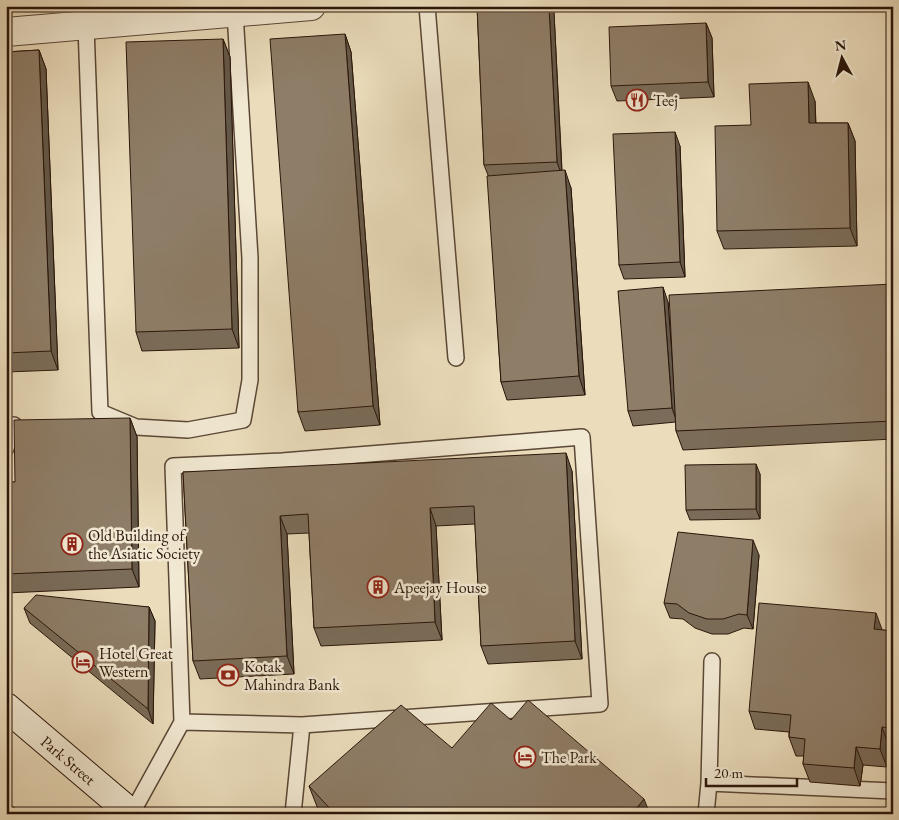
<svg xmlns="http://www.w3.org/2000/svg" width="899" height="820" font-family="'EB Garamond',serif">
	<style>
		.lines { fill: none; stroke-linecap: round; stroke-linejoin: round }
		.service-casing { stroke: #5a4736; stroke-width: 18 }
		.tertiary-casing { stroke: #5a4736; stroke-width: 30 }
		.secondary-casing { stroke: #2a150a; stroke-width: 30 }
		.service { stroke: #f2e9d3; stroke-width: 15 }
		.tertiary { stroke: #f2e9d3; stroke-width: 28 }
		.secondary { stroke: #f2e9d3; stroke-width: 28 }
		.wall { fill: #7a6c59; stroke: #2a150a }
		.shaded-wall { fill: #635848; stroke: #2a150a }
		.building { fill: #8e7d67; stroke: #2a150a }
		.labels { text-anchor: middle; stroke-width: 5; stroke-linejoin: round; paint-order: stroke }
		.poi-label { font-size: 16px; fill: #2a150a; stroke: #f2e9d3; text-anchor: start }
		.street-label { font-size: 16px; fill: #2a150a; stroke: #f2e9d3 }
	</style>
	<rect width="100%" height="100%" fill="#ebddbc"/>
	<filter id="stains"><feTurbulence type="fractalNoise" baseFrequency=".004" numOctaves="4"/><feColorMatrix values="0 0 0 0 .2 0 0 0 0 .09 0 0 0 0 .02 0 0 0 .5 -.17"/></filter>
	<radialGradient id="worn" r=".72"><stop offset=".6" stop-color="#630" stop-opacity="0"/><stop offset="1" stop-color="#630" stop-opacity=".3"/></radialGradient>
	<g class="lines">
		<g class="service-casing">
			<path id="service" d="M 427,6 L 456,358
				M 86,26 L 100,412 L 136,427 L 188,430 L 243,420 L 250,380 L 250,258 L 235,13
				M 6,448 L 14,425
				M 709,783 L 893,791
				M 132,813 L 182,722 L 302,725 L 600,704 L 582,437 L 282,461 L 173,466 L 182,722
				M 293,814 L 302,725
				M 706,814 L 709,783 L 712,661"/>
		</g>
		<g class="tertiary-casing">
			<path id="tertiary" d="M 6,32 L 311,6"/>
		</g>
		<g class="secondary-casing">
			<g id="secondary">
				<path id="s1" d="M 6,707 L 132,814"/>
			</g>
		</g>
		<use href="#service" class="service"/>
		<use href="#tertiary" class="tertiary"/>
		<use href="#secondary" class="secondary"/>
	</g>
	<path class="wall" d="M 477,6 L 552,6 L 554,13 L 562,170 L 571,188 L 585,395 L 507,400 L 501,382 L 488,175 L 484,165 Z
		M 706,23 L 712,38 L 714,97 L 617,101 L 611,86 Z
		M 345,34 L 351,52 L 380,425 L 305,431 L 298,412 Z
		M 223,39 L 230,57 L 239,348 L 142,351 L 136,332 Z
		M 39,50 L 46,69 L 58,370 L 6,372 L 6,52 Z
		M 815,101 L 816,123 L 848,123 L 855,141 L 857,246 L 724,249 L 717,231 L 751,125 Z
		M 680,146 L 685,277 L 624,279 L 619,265 Z
		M 893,284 L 893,439 L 683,450 L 676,431 L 676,422 L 633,426 L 628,411 L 668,302 L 672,350 Z
		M 130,418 L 137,437 L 139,587 L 6,593 L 6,482 L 15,482 Z
		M 572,471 L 582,659 L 488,664 L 481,646 L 475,524 L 436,526 L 442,640 L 321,646 L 314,628 L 309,533 L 287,534 L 294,674 L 200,679 L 193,661 L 183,472 Z
		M 760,474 L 760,519 L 690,520 L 686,510 Z
		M 759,555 L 753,629 L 744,628 L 728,634 L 712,634 L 695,628 L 683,619 L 670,618 L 664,603 Z
		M 149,607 L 155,621 L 153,724 L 30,623 L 24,608 Z
		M 882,630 L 893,631 L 893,746 L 889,746 L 887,767 L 863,765 L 860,786 L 810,782 L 803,764 L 804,756 L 796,756 L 789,737 L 789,732 L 755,729 L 749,711 Z
		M 511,720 L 650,814 L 322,814 L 318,809 L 309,786 L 452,748 Z"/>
	<path class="shaded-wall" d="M 549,6 L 552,6 L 554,13 L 562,176 L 557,162 Z
		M 706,23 L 712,38 L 714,97 L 708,82 Z
		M 345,34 L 351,52 L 380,425 L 373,406 Z
		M 223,39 L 230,57 L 239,348 L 232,329 Z
		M 39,50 L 46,69 L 58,370 L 51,351 Z
		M 808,82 L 815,101 L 816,142 L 809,123 Z
		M 848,123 L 855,141 L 857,246 L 850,228 Z
		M 675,132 L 680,146 L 685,277 L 680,262 Z
		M 565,170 L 571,188 L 585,395 L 579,376 Z
		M 663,287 L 668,302 L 677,422 L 672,408 Z
		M 130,418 L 137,437 L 139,587 L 132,569 Z
		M 566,453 L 572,471 L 582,659 L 575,641 Z
		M 756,464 L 760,474 L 760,519 L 756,509 Z
		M 430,508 L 436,526 L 442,640 L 435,622 Z
		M 280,516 L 287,534 L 294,674 L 287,656 Z
		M 753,540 L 759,555 L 753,629 L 747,615 Z
		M 149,607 L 155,621 L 153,724 L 148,709 Z
		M 876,613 L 883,632 L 874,629 Z
		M 882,727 L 889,746 L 887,767 L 880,749 Z
		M 856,747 L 863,765 L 860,786 L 854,768 Z
		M 644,799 L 650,814 L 632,814 Z"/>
	<path class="building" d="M 477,6 L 549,6 L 557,162 L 484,165 Z
		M 706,23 L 708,82 L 611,86 L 609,27 Z
		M 345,34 L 373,406 L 298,412 L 270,39 Z
		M 223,39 L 232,329 L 136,332 L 126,42 Z
		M 39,50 L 51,351 L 6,353 L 6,52 Z
		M 808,82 L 809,123 L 848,123 L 850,228 L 717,231 L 715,126 L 751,125 L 749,84 Z
		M 675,132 L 680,262 L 619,265 L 613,134 Z
		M 565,170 L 579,376 L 501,382 L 487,176 Z
		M 893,284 L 893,421 L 676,431 L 669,295 Z
		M 663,287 L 672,408 L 628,411 L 618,291 Z
		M 130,418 L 132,569 L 6,574 L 6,482 L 15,482 L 14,420 Z
		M 566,453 L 575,641 L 481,646 L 474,506 L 430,508 L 435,622 L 314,628 L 308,514 L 280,516 L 287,656 L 193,661 L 183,472 Z
		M 756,464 L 756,509 L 686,510 L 685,465 Z
		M 678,532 L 753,540 L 747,615 L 739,614 L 723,619 L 707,619 L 689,613 L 677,604 L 664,603 Z
		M 36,595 L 149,607 L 148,709 L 24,608 Z
		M 759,603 L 876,613 L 874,629 L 893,631 L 893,728 L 882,727 L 880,749 L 856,747 L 854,768 L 803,764 L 805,739 L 789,737 L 791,715 L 749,711 Z
		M 528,700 L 644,799 L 632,814 L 335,814 L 309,786 L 401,705 L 452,748 L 491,703 L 511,720 Z
		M 6,801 L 22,814 L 6,814 Z"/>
	<defs>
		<g id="restaurant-ring" transform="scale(1.125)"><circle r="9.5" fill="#f2e9d3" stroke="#8f2418" stroke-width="1.5"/><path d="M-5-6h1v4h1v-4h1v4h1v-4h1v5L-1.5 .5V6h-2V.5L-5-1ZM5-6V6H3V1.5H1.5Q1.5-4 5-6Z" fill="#8f2418"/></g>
		<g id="building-ring" transform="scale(1.125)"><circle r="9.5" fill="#f2e9d3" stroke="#8f2418" stroke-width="1.5"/><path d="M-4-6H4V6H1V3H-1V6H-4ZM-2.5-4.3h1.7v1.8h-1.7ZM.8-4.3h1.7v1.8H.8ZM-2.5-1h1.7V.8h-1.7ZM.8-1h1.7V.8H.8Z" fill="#8f2418"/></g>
		<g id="hotel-ring" transform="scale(1.125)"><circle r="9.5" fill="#f2e9d3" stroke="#8f2418" stroke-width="1.5"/><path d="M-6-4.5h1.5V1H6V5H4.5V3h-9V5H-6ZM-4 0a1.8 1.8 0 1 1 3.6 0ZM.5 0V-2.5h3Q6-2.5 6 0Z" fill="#8f2418"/></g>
		<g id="bank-ring" transform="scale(1.125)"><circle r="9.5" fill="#f2e9d3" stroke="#8f2418" stroke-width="1.5"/><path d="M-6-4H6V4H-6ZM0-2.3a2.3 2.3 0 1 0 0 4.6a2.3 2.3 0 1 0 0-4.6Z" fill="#8f2418"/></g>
	</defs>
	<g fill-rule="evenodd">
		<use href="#restaurant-ring" x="637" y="100"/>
		<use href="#building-ring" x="72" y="544"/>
		<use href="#building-ring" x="378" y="587"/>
		<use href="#hotel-ring" x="83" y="662"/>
		<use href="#bank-ring" x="228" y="675"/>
		<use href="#hotel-ring" x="525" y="757"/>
	</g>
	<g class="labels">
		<g class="poi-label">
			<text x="653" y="106">Teej</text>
			<text x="88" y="541">Old Building of<tspan x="88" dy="18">the Asiatic Society</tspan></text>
			<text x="394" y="593">Apeejay House</text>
			<text x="99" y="659">Hotel Great<tspan x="99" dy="18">Western</tspan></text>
			<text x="244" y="672">Kotak<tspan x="244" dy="18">Mahindra Bank</tspan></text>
			<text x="541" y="763">The Park</text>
		</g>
		<g class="street-label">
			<text dy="6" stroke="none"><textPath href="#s1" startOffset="82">Park Street</textPath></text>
		</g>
	</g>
	<rect width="899" height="820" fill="none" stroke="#ebddbc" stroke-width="25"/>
	<rect x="8" y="8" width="884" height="805" fill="none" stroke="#2a150a" stroke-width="2.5"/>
	<rect x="12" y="12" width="874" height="795" fill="none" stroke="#2a150a"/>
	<g transform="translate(842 58) rotate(353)" stroke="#f2e9d3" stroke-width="4" paint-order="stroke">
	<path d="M0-4L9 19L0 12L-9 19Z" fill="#2a150a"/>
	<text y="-8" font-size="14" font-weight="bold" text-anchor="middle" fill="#2a150a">N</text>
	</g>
	<path d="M706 778v8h91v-8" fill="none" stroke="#2a150a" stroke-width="2.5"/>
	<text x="714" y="778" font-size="15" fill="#2a150a" stroke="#f2e9d3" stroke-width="4" paint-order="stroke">20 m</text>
	<rect width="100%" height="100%" filter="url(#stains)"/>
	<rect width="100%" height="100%" fill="url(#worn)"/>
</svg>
